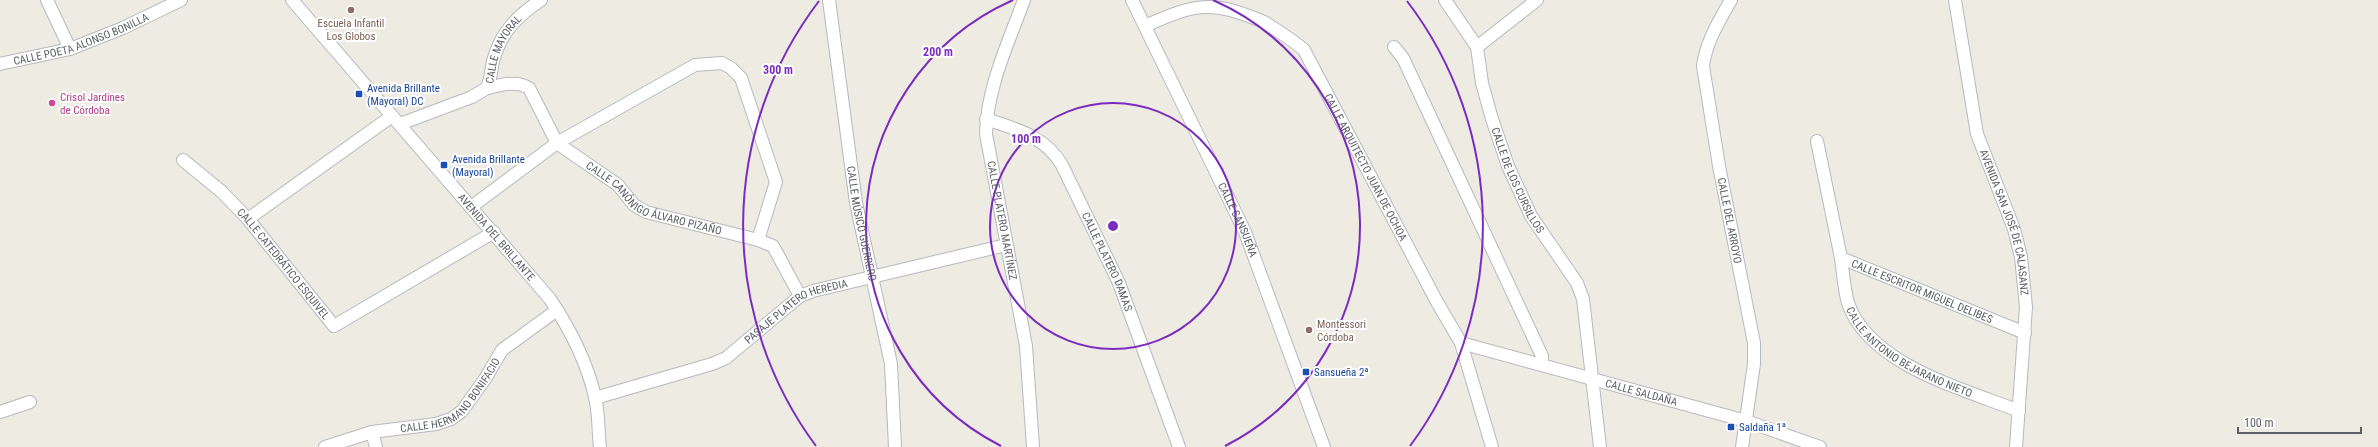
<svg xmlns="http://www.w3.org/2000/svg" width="2378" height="447" font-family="'Roboto Condensed',sans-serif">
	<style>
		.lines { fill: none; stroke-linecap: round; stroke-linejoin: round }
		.minor-casing { stroke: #b6b9bd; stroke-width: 14 }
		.minor { stroke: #fff; stroke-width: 12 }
		.ring { fill: none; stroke: #7b2cbf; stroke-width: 2 }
		.education-dot { fill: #8d6e63; stroke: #fff; stroke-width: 1.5 }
		.transit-dot { fill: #1a4fb4; stroke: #fff; stroke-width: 1.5 }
		.hotel-dot { fill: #d1479c; stroke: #fff; stroke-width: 1.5 }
		.labels { text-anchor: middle; stroke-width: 4; stroke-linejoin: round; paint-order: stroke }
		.education-label { font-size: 11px; fill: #785e54; stroke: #fff }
		.street-label { font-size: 11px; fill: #5b5f63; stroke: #fff }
		.transit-label { font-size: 11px; fill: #164399; stroke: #fff; text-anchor: start }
		.hotel-label { font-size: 11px; fill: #b23c85; stroke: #fff; text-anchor: start }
		.centre { fill: #7b2cbf; stroke: #fff; stroke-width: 2 }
		.ring-label { font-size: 12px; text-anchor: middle; font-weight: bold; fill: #7b2cbf; stroke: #fff; stroke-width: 4; stroke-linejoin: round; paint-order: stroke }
	</style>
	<rect width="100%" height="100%" fill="#eeebe3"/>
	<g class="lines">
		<g class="minor-casing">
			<g id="minor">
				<path d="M 47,0 L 70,49"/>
				<path id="s1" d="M 292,0 L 550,299 C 570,329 587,362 595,397 C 599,413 598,431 600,447"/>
				<path id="s2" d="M 829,0 L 856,203 L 891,364 L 895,447"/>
				<path id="s3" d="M 1024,0 C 1008,44 987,87 986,134 L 1026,346 L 1033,447"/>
				<path id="s4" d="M 1132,0 L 1245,232 L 1324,447"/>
				<path id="s5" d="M 1445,0 L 1477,47 L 1482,83 L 1492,119 L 1508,166 L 1531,216 L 1577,283 L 1583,299 L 1600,447"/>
				<path id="s6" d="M 1731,0 C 1719,21 1706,42 1703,66 L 1719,166 L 1754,343 L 1754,364 L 1742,447"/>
				<path id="s7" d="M 1955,0 L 1977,134 L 2014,229 L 2021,257 L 2026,307 L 2016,447"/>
				<path id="s8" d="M 1145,26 C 1196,3 1212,0 1264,22 C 1278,31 1292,39 1304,50 L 1437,302 L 1461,343 L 1492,447"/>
				<path d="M 1394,47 L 1403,58 L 1542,356 L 1542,364"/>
				<path d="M 1477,47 L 1537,0"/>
				<path id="s9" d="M 0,64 L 70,49 L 123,28 L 181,0"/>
				<path id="s10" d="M 487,88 C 501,85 516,80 529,88 L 557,143 L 618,185 L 634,205 L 646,212 L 758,240 L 773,246 L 800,296"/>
				<path id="s11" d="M 986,119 C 1016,129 1045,136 1062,165 L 1119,283 L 1179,447"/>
				<path id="s12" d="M 400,124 L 472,97 L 487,88 C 491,79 491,70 493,61 C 501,32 517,16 541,0"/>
				<path id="s13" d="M 1817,141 L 1841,258 L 2025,333"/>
				<path id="s14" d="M 183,160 L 222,192 L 248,219 L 334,326 L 494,232"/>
				<path d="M 471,207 L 557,143 L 695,65 L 722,63 L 731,68 L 741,78 L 776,182 L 758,240"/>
				<path d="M 248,219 L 392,116"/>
				<path id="s15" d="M 1841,258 C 1843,272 1844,289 1848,303 C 1869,365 1964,389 2019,411"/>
				<path id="s16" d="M 1461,343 L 1746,421 L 1820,447"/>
				<path id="s17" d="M 595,398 L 712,364 L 726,358 L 800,296 L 813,291 L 1006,245"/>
				<path d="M 0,412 L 30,402"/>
				<path d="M 372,432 L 376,447"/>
				<path id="s18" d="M 325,447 L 372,432 L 436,424 L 451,419 L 462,411 L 485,379 L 502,350 L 557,310"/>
			</g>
		</g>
		<use href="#minor" class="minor"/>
	</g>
	<g class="ring">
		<circle cx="1113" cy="226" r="123"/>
		<path d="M1001 446A247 247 0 0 1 1013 0M1213 0A247 247 0 0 1 1225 446"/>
		<path d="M816 446A370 370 0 0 1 819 1M1407 1A370 370 0 0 1 1410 446"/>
	</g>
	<g class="education-dot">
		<circle cx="351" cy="10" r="4"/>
		<circle cx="1309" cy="330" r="4"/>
	</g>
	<g class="transit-dot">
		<rect x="355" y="90" width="8" height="8" rx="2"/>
		<rect x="440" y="161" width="8" height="8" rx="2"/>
		<rect x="1302" y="368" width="8" height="8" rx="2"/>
		<rect x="1727" y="423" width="8" height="8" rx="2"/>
	</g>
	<circle class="hotel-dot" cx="52" cy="103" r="4"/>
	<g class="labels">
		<g class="education-label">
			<text x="351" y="27">Escuela Infantil<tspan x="351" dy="13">Los Globos</tspan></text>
			<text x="1317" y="328" text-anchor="start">Montessori<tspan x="1317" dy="13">Córdoba</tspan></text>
		</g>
		<g class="street-label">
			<text dy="4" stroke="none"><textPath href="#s9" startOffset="85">CALLE POETA ALONSO BONILLA</textPath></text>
			<text dy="4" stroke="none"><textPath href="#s12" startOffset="137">CALLE MAYORAL</textPath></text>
			<text dy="4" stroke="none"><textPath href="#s8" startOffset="306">CALLE ARQUITECTO JUAN DE OCHOA</textPath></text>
			<text dy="4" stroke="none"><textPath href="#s5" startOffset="197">CALLE DE LOS CURSILLOS</textPath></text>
			<text dy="4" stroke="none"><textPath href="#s10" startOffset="219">CALLE CANÓNIGO ÁLVARO PIZAÑO</textPath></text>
			<text dy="4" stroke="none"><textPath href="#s4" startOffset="244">CALLE SANSUEÑA</textPath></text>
			<text dy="4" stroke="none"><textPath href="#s3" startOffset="228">CALLE PLATERO MARTÍNEZ</textPath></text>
			<text dy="4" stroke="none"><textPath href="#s6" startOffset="229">CALLE DEL ARROYO</textPath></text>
			<text dy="4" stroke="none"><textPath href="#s7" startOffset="229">AVENIDA SAN JOSÉ DE CALASANZ</textPath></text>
			<text dy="4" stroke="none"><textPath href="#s2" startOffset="226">CALLE MÚSICO GUERRERO</textPath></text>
			<text dy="4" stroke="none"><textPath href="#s1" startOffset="313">AVENIDA DEL BRILLANTE</textPath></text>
			<text dy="4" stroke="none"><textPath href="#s11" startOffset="198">CALLE PLATERO DAMAS</textPath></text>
			<text dy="4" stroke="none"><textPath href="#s14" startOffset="145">CALLE CATEDRÁTICO ESQUIVEL</textPath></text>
			<text dy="4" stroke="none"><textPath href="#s13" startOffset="207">CALLE ESCRITOR MIGUEL DELIBES</textPath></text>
			<text dy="4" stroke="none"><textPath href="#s17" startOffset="223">PASAJE PLATERO HEREDIA</textPath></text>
			<text dy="4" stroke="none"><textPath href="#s15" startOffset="127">CALLE ANTONIO BEJARANO NIETO</textPath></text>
			<text dy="4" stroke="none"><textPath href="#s18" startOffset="142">CALLE HERMANO BONIFACIO</textPath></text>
			<text dy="4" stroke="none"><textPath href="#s16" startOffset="187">CALLE SALDAÑA</textPath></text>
		</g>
		<g class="transit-label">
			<text x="367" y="92">Avenida Brillante<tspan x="367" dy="13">(Mayoral) DC</tspan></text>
			<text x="452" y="163">Avenida Brillante<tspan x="452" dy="13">(Mayoral)</tspan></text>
			<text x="1314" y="376">Sansueña 2ª</text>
			<text x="1739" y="431">Saldaña 1ª</text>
		</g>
		<g class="hotel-label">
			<text x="60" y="101">Crisol Jardines<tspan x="60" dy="13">de Córdoba</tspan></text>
		</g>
	</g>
	<circle cx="1113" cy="226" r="6" class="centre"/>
	<g class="ring-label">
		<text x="938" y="56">200 m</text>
		<text x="778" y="74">300 m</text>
		<text x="1026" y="143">100 m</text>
	</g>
	<path d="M2238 427v6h123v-6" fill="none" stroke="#5b5f63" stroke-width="2"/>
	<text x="2244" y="427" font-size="12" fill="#5b5f63" stroke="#ffffff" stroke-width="3" paint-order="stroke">100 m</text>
</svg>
